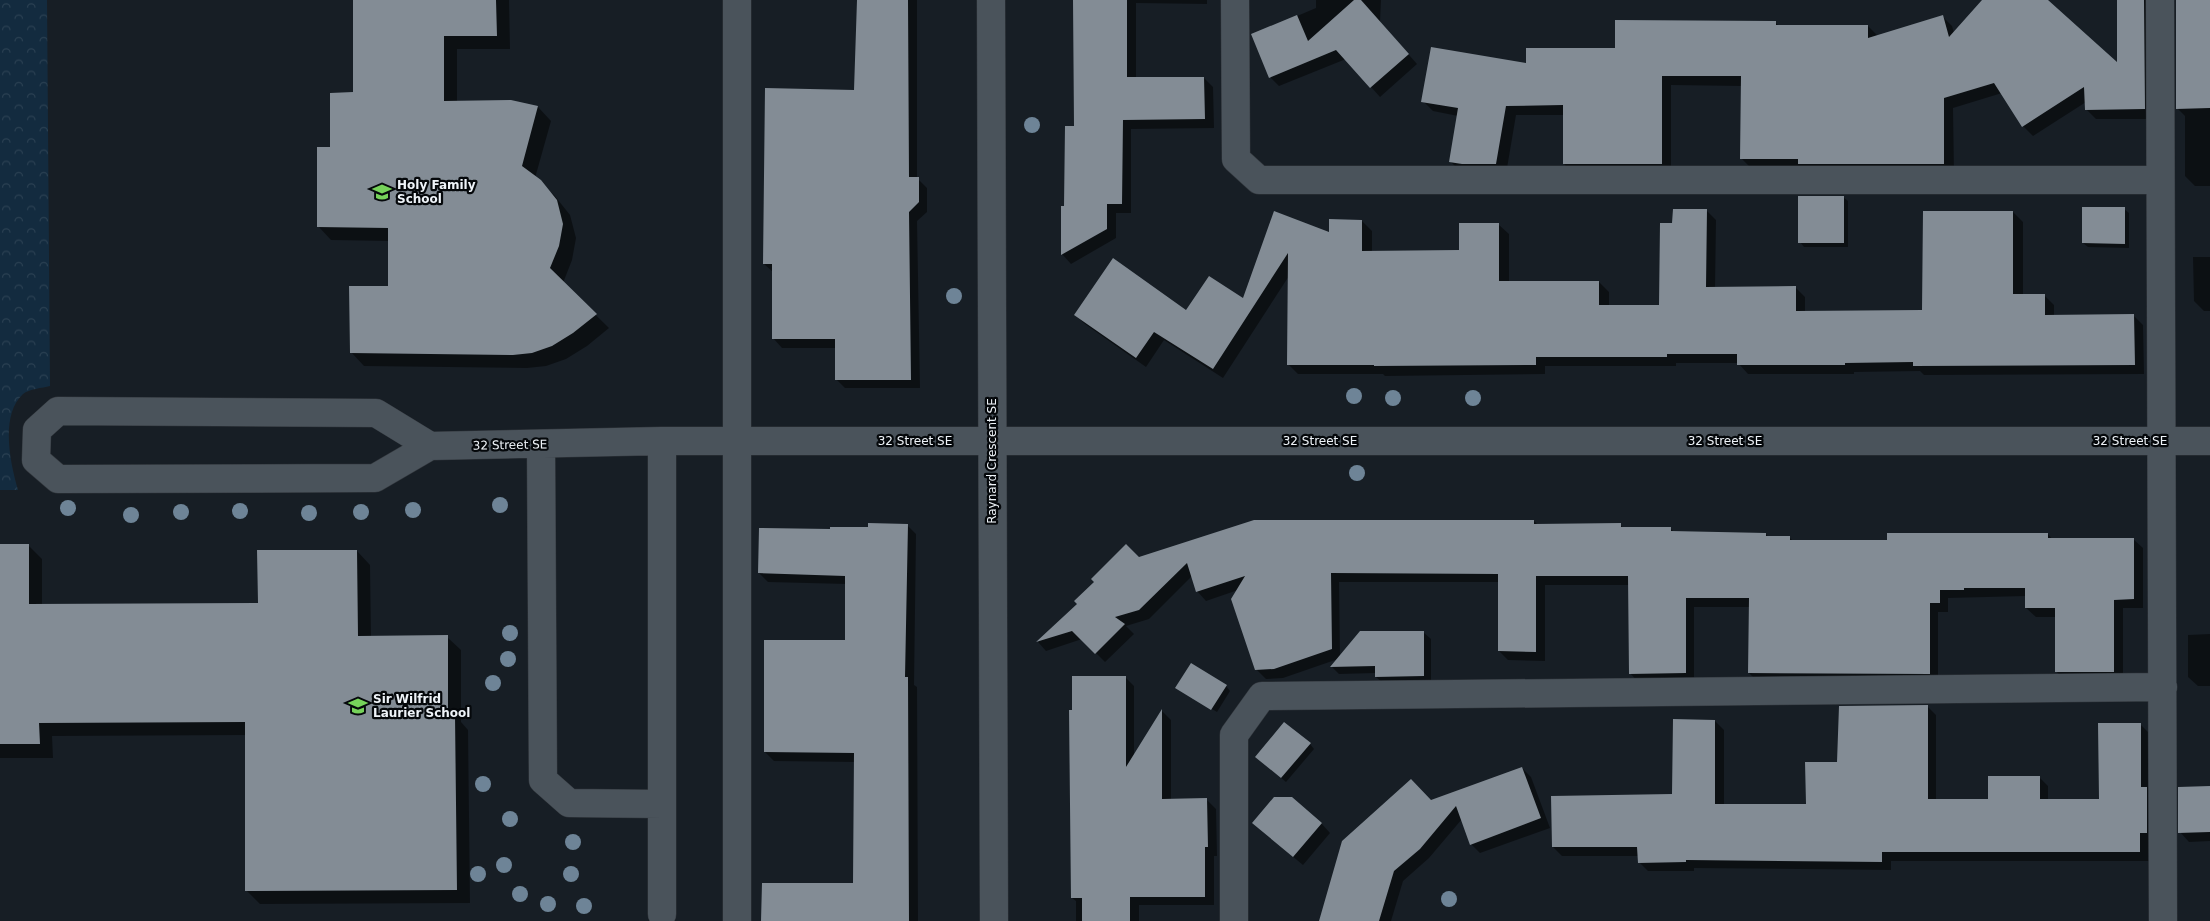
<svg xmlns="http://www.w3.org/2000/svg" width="2210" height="921" font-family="'DejaVu Sans',sans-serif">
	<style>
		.forest { fill: url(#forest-crowns) }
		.shadow { fill: #0007 }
		.building { fill: #838c95 }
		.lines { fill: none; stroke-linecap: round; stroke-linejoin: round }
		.minor-casing { stroke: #32373d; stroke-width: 29 }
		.minor { stroke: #4a535b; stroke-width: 28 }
		.tree { fill: #6e8497 }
		.labels { text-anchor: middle; stroke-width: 4.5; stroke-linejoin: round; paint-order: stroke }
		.poi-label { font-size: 12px; font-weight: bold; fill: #eff4f9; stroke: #05080b; text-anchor: start }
		.street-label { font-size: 12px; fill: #eff4f9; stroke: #05080b }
	</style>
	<defs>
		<pattern id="forest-crowns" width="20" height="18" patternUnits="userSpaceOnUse" patternTransform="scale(1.25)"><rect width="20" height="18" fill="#132b3f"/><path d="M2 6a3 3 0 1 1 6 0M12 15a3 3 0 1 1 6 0" fill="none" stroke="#2a4052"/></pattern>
	</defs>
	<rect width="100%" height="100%" fill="#171e25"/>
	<path class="forest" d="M 0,0 L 47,0 L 50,386 C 42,388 29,389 23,394 C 0,415 10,463 18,490 L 0,490 Z"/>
	<path class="shadow" d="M 355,0 L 509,0 L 510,49 L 457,49 L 457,102 L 511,101 L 538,107 L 551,121 L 535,178 L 554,195 L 570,215 L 576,238 L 572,260 L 563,283 L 609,328 L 587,346 L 566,359 L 546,366 L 527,368 L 364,366 L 351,352 L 390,287 L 389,241 L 331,240 L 318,226 L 331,148 L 355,94 Z
		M 858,0 L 917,0 L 917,178 L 927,188 L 927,212 L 917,221 L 920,388 L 845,388 L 836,379 L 836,348 L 782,348 L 773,338 L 773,272 L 764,264 L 855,91 Z
		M 1074,0 L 1207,0 L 1207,4 L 1136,3 L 1136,79 L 1204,78 L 1213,87 L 1214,128 L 1131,129 L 1131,213 L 1116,213 L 1116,238 L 1071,264 L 1062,254 L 1062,207 L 1065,207 L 1076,128 Z
		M 1316,0 L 1381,0 L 1380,22 L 1417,64 L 1380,97 L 1346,59 L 1279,86 L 1270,77 L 1252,35 L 1316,8 Z
		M 1984,0 L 2046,0 L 2118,64 L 2118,0 L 2158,0 L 2154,119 L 2096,119 L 2086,109 L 2086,102 L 2033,136 L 2023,126 L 2002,93 L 1953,108 L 1954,174 L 1751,168 L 1741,158 L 1742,86 L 1671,85 L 1671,174 L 1574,174 L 1564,164 L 1564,115 L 1516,115 L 1506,174 L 1461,172 L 1451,162 L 1458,116 L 1433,111 L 1423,101 L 1527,64 L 1775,22 L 1779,26 L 1868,26 L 1878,36 L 1942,16 L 1952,26 L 1954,33 Z
		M 2177,0 L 2210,0 L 2210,186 L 2195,186 L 2185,176 L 2185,116 L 2177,108 Z
		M 1843,197 L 1848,201 L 1848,247 L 1804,247 L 1800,242 Z
		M 2124,209 L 2129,213 L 2129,248 L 2088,247 L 2083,243 Z
		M 1706,210 L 1716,220 L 1715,288 L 1795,287 L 1805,297 L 1805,312 L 1923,311 L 2013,212 L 2023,222 L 2023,295 L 2044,295 L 2054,305 L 2054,316 L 2133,315 L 2143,325 L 2144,374 L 1924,375 L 1920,371 L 1854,372 L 1854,374 L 1748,374 L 1738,363 L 1676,363 L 1676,366 L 1545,366 L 1545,374 L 1385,376 L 1383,374 L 1298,374 L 1288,364 L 1289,276 L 1223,378 L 1164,340 L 1146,367 L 1085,324 L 1075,315 L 1187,311 L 1243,300 L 1275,213 L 1331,234 L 1362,221 L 1372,231 L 1372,252 L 1460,251 L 1499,225 L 1509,234 L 1509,282 L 1599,282 L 1609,292 L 1609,307 L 1660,307 L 1673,225 Z
		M 2193,257 L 2210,257 L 2210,311 L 2204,311 L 2194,301 Z
		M 1534,521 L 1538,525 L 1620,525 L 1624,528 L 1670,528 L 1675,533 L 1766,534 L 1769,538 L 1790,538 L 1794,542 L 1888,542 L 2048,534 L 2052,539 L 2133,539 L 2143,548 L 2143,608 L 2123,608 L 2123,681 L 2065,681 L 2056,671 L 2056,617 L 2036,617 L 2026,608 L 2026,596 L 1948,598 L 1948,612 L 1938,612 L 1938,682 L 1758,682 L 1749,673 L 1750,607 L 1694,607 L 1694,682 L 1639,683 L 1630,673 L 1629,585 L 1545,585 L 1545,661 L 1508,660 L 1499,651 L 1499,582 L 1339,582 L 1340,657 L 1423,632 L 1431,639 L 1431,683 L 1384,684 L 1376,677 L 1376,673 L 1339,674 L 1332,667 L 1338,659 L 1283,678 L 1266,679 L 1256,669 L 1238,590 L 1206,601 L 1197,591 L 1192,576 L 1149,619 L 1126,626 L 1134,634 L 1105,662 L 1082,639 L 1046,651 L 1038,642 L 1079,604 L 1138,558 Z
		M 907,525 L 916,534 L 914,685 L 917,687 L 918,921 L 764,921 L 854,884 L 855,762 L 774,761 L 765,752 L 847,642 L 847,584 L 768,582 L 759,573 L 832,530 Z
		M 0,545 L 28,545 L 42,559 L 42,605 L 259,604 L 357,551 L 370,565 L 371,637 L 447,637 L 461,650 L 461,722 L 468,730 L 470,903 L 260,904 L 246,890 L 246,735 L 52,736 L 53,758 L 0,758 L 0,813 Z
		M 2210,634 L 2210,686 L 2198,686 L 2188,677 L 2188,635 Z
		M 1125,677 L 1134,686 L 1134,755 L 1162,711 L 1171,720 L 1171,800 L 1207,800 L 1216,809 L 1217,856 L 1214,856 L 1214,905 L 1139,905 L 1139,921 L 1076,921 L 1076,901 L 1072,898 L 1071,752 L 1073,678 Z
		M 1226,686 L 1230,691 L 1217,712 L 1177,688 Z
		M 1927,706 L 1936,715 L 1936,800 L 1990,800 L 2039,777 L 2048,786 L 2048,800 L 2100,800 L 2140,724 L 2150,734 L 2156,842 L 2149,842 L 2149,861 L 1891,861 L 1891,870 L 1694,868 L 1694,871 L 1648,871 L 1639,862 L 1639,856 L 1562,856 L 1553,847 L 1673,796 L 1715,721 L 1724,730 L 1724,805 L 1807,805 L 1838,763 Z
		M 1310,744 L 1314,749 L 1286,782 L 1261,761 Z
		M 1522,768 L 1531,777 L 1550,828 L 1480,853 L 1471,844 L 1462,819 L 1429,858 L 1403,881 L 1391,921 L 1320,921 L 1431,801 Z
		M 2210,787 L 2210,841 L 2189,842 L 2180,832 Z
		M 1321,823 L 1330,833 L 1303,865 L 1263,832 Z"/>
	<path class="building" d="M 353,0 L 496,0 L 497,36 L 444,36 L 444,101 L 511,100 L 538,106 L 522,166 L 541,180 L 557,200 L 563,224 L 559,246 L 550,268 L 597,314 L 573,333 L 552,346 L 532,353 L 513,355 L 350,353 L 349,286 L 388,286 L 388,228 L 317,227 L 317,147 L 330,147 L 330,93 L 353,92 Z
		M 857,0 L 908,0 L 909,177 L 919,177 L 919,202 L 909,212 L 911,380 L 835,380 L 835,339 L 772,339 L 772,264 L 763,264 L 765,88 L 854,90 Z
		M 1073,0 L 1127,0 L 1127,77 L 1204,77 L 1205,119 L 1123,120 L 1122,204 L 1107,204 L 1107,229 L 1061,255 L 1061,206 L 1064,206 L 1065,126 L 1074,126 Z
		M 1354,0 L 1361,0 L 1409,54 L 1370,88 L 1336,50 L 1269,78 L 1251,34 L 1297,15 L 1308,41 Z
		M 1982,0 L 2048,0 L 2117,62 L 2117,0 L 2144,0 L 2145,109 L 2085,110 L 2084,87 L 2022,127 L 1994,83 L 1944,98 L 1944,164 L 1798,164 L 1798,159 L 1740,159 L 1741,76 L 1662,76 L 1662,164 L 1563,164 L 1563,105 L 1506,106 L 1496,164 L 1462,164 L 1449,162 L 1458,108 L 1421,102 L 1431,47 L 1526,63 L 1526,48 L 1615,48 L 1615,20 L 1776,21 L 1776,25 L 1868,25 L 1868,38 L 1943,15 L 1949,37 Z
		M 2176,0 L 2210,0 L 2210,108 L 2176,109 Z
		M 1798,196 L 1844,196 L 1844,243 L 1798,243 Z
		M 2082,207 L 2125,207 L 2125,244 L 2082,243 Z
		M 1673,209 L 1707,209 L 1706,287 L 1796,286 L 1796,311 L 1922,310 L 1923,211 L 2013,211 L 2013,294 L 2045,294 L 2045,315 L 2134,314 L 2135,365 L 1913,366 L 1913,362 L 1845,363 L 1845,365 L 1737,365 L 1737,354 L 1667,354 L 1667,357 L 1536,357 L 1536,365 L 1374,366 L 1374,365 L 1287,365 L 1288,253 L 1213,369 L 1154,332 L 1136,358 L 1074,315 L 1113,258 L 1186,310 L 1209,276 L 1243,298 L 1274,211 L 1329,232 L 1329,219 L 1362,220 L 1362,251 L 1459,250 L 1459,223 L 1499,223 L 1499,281 L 1599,281 L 1599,305 L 1659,305 L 1660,223 L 1672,223 Z
		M 1254,520 L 1534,520 L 1534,524 L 1621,523 L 1621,527 L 1671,527 L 1671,531 L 1766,533 L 1766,536 L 1790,536 L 1790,540 L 1887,540 L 1887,533 L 2048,533 L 2048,538 L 2134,538 L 2134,599 L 2114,600 L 2114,672 L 2055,672 L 2055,608 L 2025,608 L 2025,588 L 1964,588 L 1964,590 L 1940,590 L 1940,603 L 1930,603 L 1930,674 L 1748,673 L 1749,598 L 1686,598 L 1686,673 L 1629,674 L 1628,576 L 1536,576 L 1536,652 L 1498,651 L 1498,574 L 1331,573 L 1332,649 L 1274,669 L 1255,670 L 1231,599 L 1245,576 L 1196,592 L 1187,563 L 1139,610 L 1115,617 L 1125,624 L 1095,654 L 1072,631 L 1036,642 L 1077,604 L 1074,601 L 1094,582 L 1091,579 L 1126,544 L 1139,557 Z
		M 868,523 L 908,524 L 905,677 L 908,677 L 909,921 L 761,921 L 762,883 L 853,883 L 854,753 L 764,752 L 764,640 L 845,640 L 845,576 L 758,573 L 759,528 L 830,529 L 830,527 L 868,527 Z
		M 0,544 L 29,544 L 29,604 L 258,603 L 257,550 L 357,550 L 358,636 L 448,635 L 448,715 L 455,715 L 457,890 L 245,891 L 245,722 L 39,723 L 40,744 L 0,744 Z
		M 1360,631 L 1424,631 L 1424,676 L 1375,677 L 1375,666 L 1330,667 Z
		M 1191,663 L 1227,685 L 1211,710 L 1175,688 Z
		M 1072,676 L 1126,676 L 1126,767 L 1162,709 L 1162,799 L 1207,798 L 1208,847 L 1205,847 L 1205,897 L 1130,897 L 1130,921 L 1082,921 L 1082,898 L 1071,898 L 1069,710 L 1072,710 Z
		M 1928,705 L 1928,799 L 1988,799 L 1988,776 L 2040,776 L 2040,799 L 2099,799 L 2098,723 L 2141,723 L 2141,787 L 2147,787 L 2147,833 L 2140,833 L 2140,852 L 1882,852 L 1882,862 L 1686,860 L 1686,862 L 1638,863 L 1637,847 L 1552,847 L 1551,796 L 1672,794 L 1673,719 L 1715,720 L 1715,804 L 1806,804 L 1805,762 L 1837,762 L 1839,706 Z
		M 1284,722 L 1311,743 L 1281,778 L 1255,757 Z
		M 1522,767 L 1541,818 L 1470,845 L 1456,806 L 1420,849 L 1394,871 L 1379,921 L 1319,921 L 1342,841 L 1411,779 L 1431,800 Z
		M 2210,786 L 2210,832 L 2178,833 L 2178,787 Z
		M 1274,797 L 1292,797 L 1322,823 L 1293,857 L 1252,823 Z"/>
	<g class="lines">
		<g class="minor-casing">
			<path id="minor" d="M 737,0 L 737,921
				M 991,0 L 994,921
				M 1235,0 L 1236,159 L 1259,180 L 2160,180
				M 2160,0 L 2163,921
				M 58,411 L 376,413 L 430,446 L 375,478 L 58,479 L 36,460 L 37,430 Z
				M 662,441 L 662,914
				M 541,445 L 543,780 L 569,803 L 662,804
				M 430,446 L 662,441 L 2210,441
				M 1234,921 L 1234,735 L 1262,696 L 2163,687"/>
		</g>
		<use href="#minor" class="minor"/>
	</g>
	<g class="tree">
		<circle cx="1032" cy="125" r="8"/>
		<circle cx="954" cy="296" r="8"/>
		<circle cx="1354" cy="396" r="8"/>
		<circle cx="1393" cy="398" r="8"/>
		<circle cx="1473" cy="398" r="8"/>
		<circle cx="1357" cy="473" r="8"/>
		<circle cx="500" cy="505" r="8"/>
		<circle cx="68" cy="508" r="8"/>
		<circle cx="413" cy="510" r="8"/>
		<circle cx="240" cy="511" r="8"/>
		<circle cx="181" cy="512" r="8"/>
		<circle cx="361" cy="512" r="8"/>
		<circle cx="309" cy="513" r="8"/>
		<circle cx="131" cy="515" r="8"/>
		<circle cx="510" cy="633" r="8"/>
		<circle cx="508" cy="659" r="8"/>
		<circle cx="493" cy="683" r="8"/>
		<circle cx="483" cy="784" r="8"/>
		<circle cx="510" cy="819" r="8"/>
		<circle cx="573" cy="842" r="8"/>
		<circle cx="504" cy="865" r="8"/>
		<circle cx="478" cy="874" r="8"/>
		<circle cx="571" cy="874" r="8"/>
		<circle cx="520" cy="894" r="8"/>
		<circle cx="1449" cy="899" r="8"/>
		<circle cx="548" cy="904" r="8"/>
		<circle cx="584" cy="906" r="8"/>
	</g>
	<defs>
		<g id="school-bare" transform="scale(1.5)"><path d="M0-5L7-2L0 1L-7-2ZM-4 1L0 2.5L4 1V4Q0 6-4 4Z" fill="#76d25a" stroke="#05080b" stroke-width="2.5" paint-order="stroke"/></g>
	</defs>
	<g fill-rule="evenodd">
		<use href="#school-bare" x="382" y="192"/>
		<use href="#school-bare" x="358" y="706"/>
	</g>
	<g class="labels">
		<g class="poi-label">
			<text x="397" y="189">Holy Family<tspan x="397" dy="14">School</tspan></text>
			<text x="373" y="703">Sir Wilfrid<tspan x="373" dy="14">Laurier School</tspan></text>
		</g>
		<g class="street-label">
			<text x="915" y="445">32 Street SE</text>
			<text x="1320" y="445">32 Street SE</text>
			<text x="1725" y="445">32 Street SE</text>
			<text x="2130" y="445">32 Street SE</text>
			<text transform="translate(510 445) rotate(-1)" y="4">32 Street SE</text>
			<text transform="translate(992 461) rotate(-90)" y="4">Raynard Crescent SE</text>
		</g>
	</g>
</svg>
